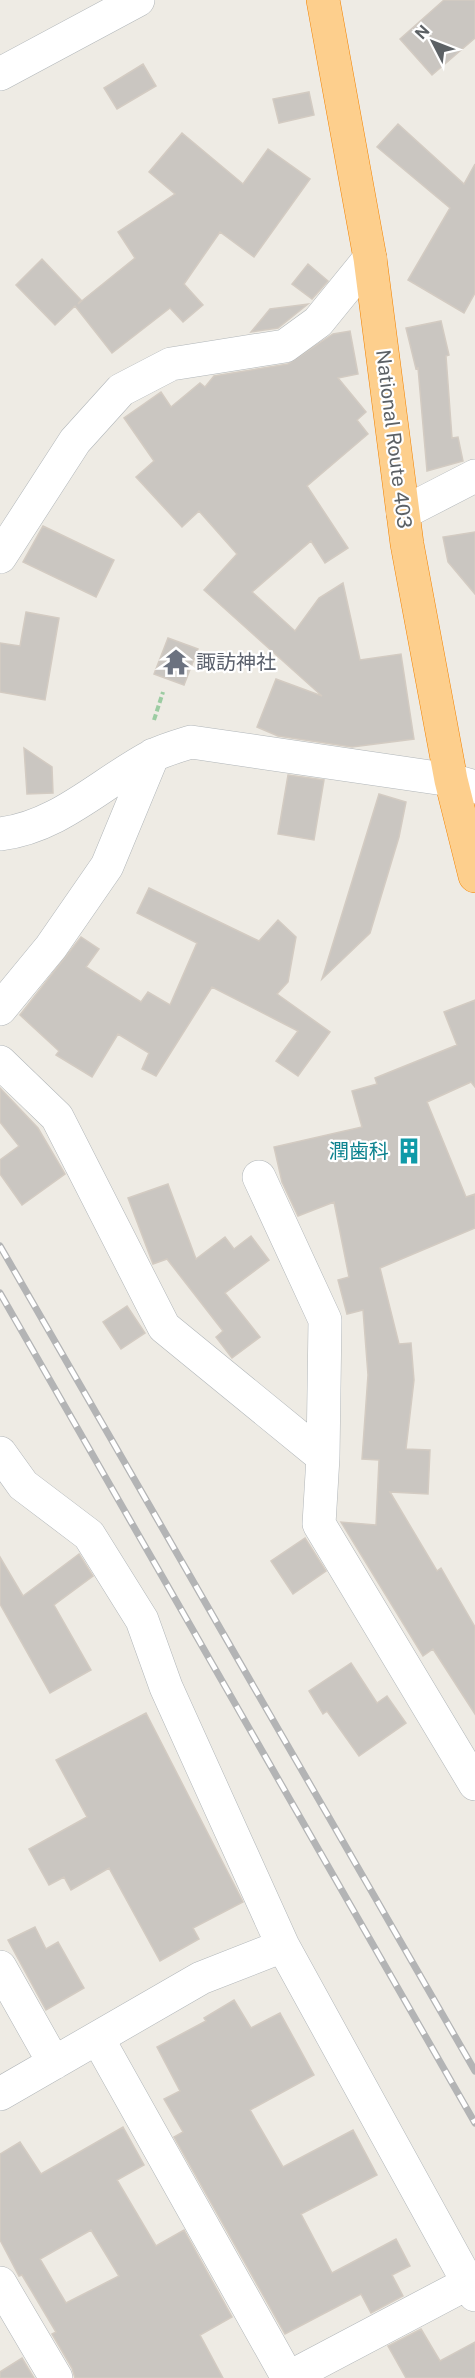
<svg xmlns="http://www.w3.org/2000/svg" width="475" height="2378" font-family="'Public Sans','Noto Sans JP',sans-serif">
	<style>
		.building { fill: #cac6c1; stroke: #d3cbc2; stroke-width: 1.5; fill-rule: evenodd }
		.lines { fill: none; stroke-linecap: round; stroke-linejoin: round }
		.minor-casing { stroke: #b1b6b9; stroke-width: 34 }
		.highway-casing { stroke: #f28200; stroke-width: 34 }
		.path { stroke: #9ccca2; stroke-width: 4; stroke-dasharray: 6 3; stroke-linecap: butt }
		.minor { stroke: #fff; stroke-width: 33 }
		.highway { stroke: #fdcf8d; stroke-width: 33 }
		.rail-casing { stroke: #b3b4b5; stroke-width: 7 }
		.rail { stroke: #fff; stroke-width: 4.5; stroke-dasharray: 14; stroke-linecap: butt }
		.labels { text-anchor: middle; stroke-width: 4.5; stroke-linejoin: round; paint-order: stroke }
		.street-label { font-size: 20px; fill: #5c6165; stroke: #fff }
		.worship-label { font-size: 20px; fill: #5b616d; stroke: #fff; text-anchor: start }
		.culture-label { font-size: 20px; fill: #0d838f; stroke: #fff; text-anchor: end }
	</style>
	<rect width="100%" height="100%" fill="#eeebe4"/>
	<path class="building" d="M 444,0 L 475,0 L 475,38 L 432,75 L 400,39 Z
		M 143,64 L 156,86 L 117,109 L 104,88 Z
		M 309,92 L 314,115 L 279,123 L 273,99 Z
		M 398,124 L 464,184 L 475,164 L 475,293 L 464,313 L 408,280 L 450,208 L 377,147 Z
		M 182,133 L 243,184 L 268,149 L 310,179 L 254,257 L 220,232 L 184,284 L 203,305 L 183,322 L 170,308 L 112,353 L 75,306 L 55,325 L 16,285 L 42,259 L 81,300 L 78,304 L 135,258 L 118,232 L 175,194 L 149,172 Z
		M 308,264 L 328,281 L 312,299 L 292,284 Z
		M 308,304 L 278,328 L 251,332 L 270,309 Z
		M 441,321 L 449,355 L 446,356 L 452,438 L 458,437 L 463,461 L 427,471 L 418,368 L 416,369 L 406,328 Z
		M 350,331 L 358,374 L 338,378 L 366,412 L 357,420 L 368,434 L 307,486 L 348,548 L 325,563 L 311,541 L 252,592 L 295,631 L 319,598 L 343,583 L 360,660 L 401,654 L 414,739 L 352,747 L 278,736 L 257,727 L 276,679 L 322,696 L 204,590 L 237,554 L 199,511 L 182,527 L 136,477 L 154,461 L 124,418 L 161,392 L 171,407 L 200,383 L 205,387 L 214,376 L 288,364 L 333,334 Z
		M 43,526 L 114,560 L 96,597 L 23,562 Z
		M 475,532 L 475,594 L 448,562 L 443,537 Z
		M 26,612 L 59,618 L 45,700 L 0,692 L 0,643 L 20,646 Z
		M 168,638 L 198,649 L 184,685 L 154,674 Z
		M 24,748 L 52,767 L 53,793 L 27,794 Z
		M 288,775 L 324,780 L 314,840 L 278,834 Z
		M 379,794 L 406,802 L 399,837 L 370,933 L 322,979 Z
		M 149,888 L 259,941 L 278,920 L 296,937 L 288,982 L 277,994 L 330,1032 L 298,1076 L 276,1061 L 298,1031 L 212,987 L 156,1076 L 142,1069 L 149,1053 L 118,1034 L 92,1077 L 56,1055 L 59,1051 L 20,1015 L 81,937 L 99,949 L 86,967 L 141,1002 L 148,992 L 170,1005 L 197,943 L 137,913 Z
		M 475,1000 L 475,1087 L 471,1082 L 427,1102 L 466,1197 L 475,1194 L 475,1228 L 380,1268 L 399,1344 L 411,1343 L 414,1380 L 406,1449 L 430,1450 L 428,1494 L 390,1492 L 437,1571 L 441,1568 L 475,1627 L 475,1714 L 433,1649 L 423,1656 L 341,1522 L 376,1525 L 379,1460 L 362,1459 L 368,1375 L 363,1310 L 347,1314 L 338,1280 L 349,1277 L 334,1202 L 298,1216 L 282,1182 L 274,1147 L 362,1127 L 352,1091 L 377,1084 L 375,1078 L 457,1045 L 444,1012 Z
		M 0,1088 L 38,1128 L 65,1174 L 22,1205 L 0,1174 L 0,1160 L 19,1146 L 0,1122 Z
		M 168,1184 L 196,1259 L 225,1237 L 234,1249 L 251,1236 L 269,1260 L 225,1293 L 260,1337 L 232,1358 L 216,1337 L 223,1331 L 167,1259 L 153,1264 L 128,1198 Z
		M 127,1306 L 145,1333 L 121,1349 L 103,1322 Z
		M 305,1538 L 326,1571 L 293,1594 L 271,1561 Z
		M 79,1554 L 93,1576 L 54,1605 L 91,1670 L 50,1693 L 0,1604 L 0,1557 L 23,1596 Z
		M 351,1663 L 377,1703 L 387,1696 L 406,1723 L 359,1756 L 327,1711 L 323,1714 L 309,1691 Z
		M 146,1713 L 243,1902 L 193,1928 L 199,1939 L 160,1961 L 109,1868 L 71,1890 L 64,1877 L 49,1885 L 29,1849 L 87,1817 L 56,1760 Z
		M 35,1927 L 46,1949 L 58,1942 L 84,1988 L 46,2010 L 8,1940 Z
		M 234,2000 L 251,2028 L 280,2013 L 314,2075 L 250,2110 L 283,2167 L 353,2130 L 377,2175 L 301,2214 L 332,2273 L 396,2239 L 410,2266 L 392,2275 L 403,2296 L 371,2313 L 361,2294 L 285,2334 L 174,2137 L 183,2132 L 164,2099 L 180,2091 L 157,2047 L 206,2021 L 204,2018 Z
		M 123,2127 L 144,2165 L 117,2180 L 156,2246 L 184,2230 L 232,2317 L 200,2335 L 223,2378 L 75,2378 L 72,2368 L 52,2334 L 56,2332 L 22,2275 L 19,2276 L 0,2240 L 0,2154 L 20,2142 L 41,2174 ZM 91,2230 L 119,2276 L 66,2303 L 40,2259 Z
		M 421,2329 L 440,2361 L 475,2342 L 475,2378 L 406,2378 L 388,2346 Z
		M 22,2358 L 34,2378 L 0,2378 L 0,2372 Z"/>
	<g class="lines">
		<g class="minor-casing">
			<path id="minor" d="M 0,74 L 138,0
				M 403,513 L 475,476
				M 0,557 L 75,441 L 121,390 L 171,364 L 285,346 L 318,322 L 370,258
				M 0,834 C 59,827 101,783 152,756 C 164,750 178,746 191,742 L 451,780 L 475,787
				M 0,1009 L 51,947 L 107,866 L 153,755
				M 0,1062 L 57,1117 L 164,1327 L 323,1457 L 319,1524 L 475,1784
				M 259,1177 L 325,1320 L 323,1457
				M 0,1453 L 23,1485 L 89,1535 L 142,1620 L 166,1687 L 283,1946 L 475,2295
				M 0,1967 L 54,2063
				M 98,2039 L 288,2378
				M 0,2094 L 201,1978 L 283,1946
				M 0,2283 L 56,2378
				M 288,2378 L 468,2283"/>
		</g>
		<g class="highway-casing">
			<path id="highway" d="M 323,0 L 370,258 L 407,544 L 451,780 L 475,876"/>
		</g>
		<path class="path" d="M 154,720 L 163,692"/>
		<use href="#minor" class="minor"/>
		<use href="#highway" class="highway"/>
		<g class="rail-casing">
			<path id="rail" d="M 0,1246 L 475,2071
				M 0,1293 L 475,2123"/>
		</g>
		<use href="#rail" class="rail"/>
	</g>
	<defs>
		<g id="temple-bare" transform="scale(2.07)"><path d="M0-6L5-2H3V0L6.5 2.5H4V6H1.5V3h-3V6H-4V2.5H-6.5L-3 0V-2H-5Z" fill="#6b7280" stroke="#fff" stroke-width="2.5" paint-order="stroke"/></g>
		<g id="building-bare" transform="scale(2.07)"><path d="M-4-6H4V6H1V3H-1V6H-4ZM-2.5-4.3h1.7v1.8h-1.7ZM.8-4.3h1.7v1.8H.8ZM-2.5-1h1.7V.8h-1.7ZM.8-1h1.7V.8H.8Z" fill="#0f9aa8" stroke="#fff" stroke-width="2.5" paint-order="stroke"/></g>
	</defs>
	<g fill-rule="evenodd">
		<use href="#temple-bare" x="176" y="662"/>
		<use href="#building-bare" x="409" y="1151"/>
	</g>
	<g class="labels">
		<g class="street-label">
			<text transform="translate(394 439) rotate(83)" y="7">National Route 403</text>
		</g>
		<g class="worship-label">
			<text x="196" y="669">諏訪神社</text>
		</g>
		<g class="culture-label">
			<text x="389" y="1158">潤歯科</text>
		</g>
	</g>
	<g transform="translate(433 42) rotate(312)" stroke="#ffffff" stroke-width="4.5" paint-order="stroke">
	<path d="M0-4.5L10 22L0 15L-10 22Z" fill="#5c6165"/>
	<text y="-9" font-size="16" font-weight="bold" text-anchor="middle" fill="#5c6165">N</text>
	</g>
</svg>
